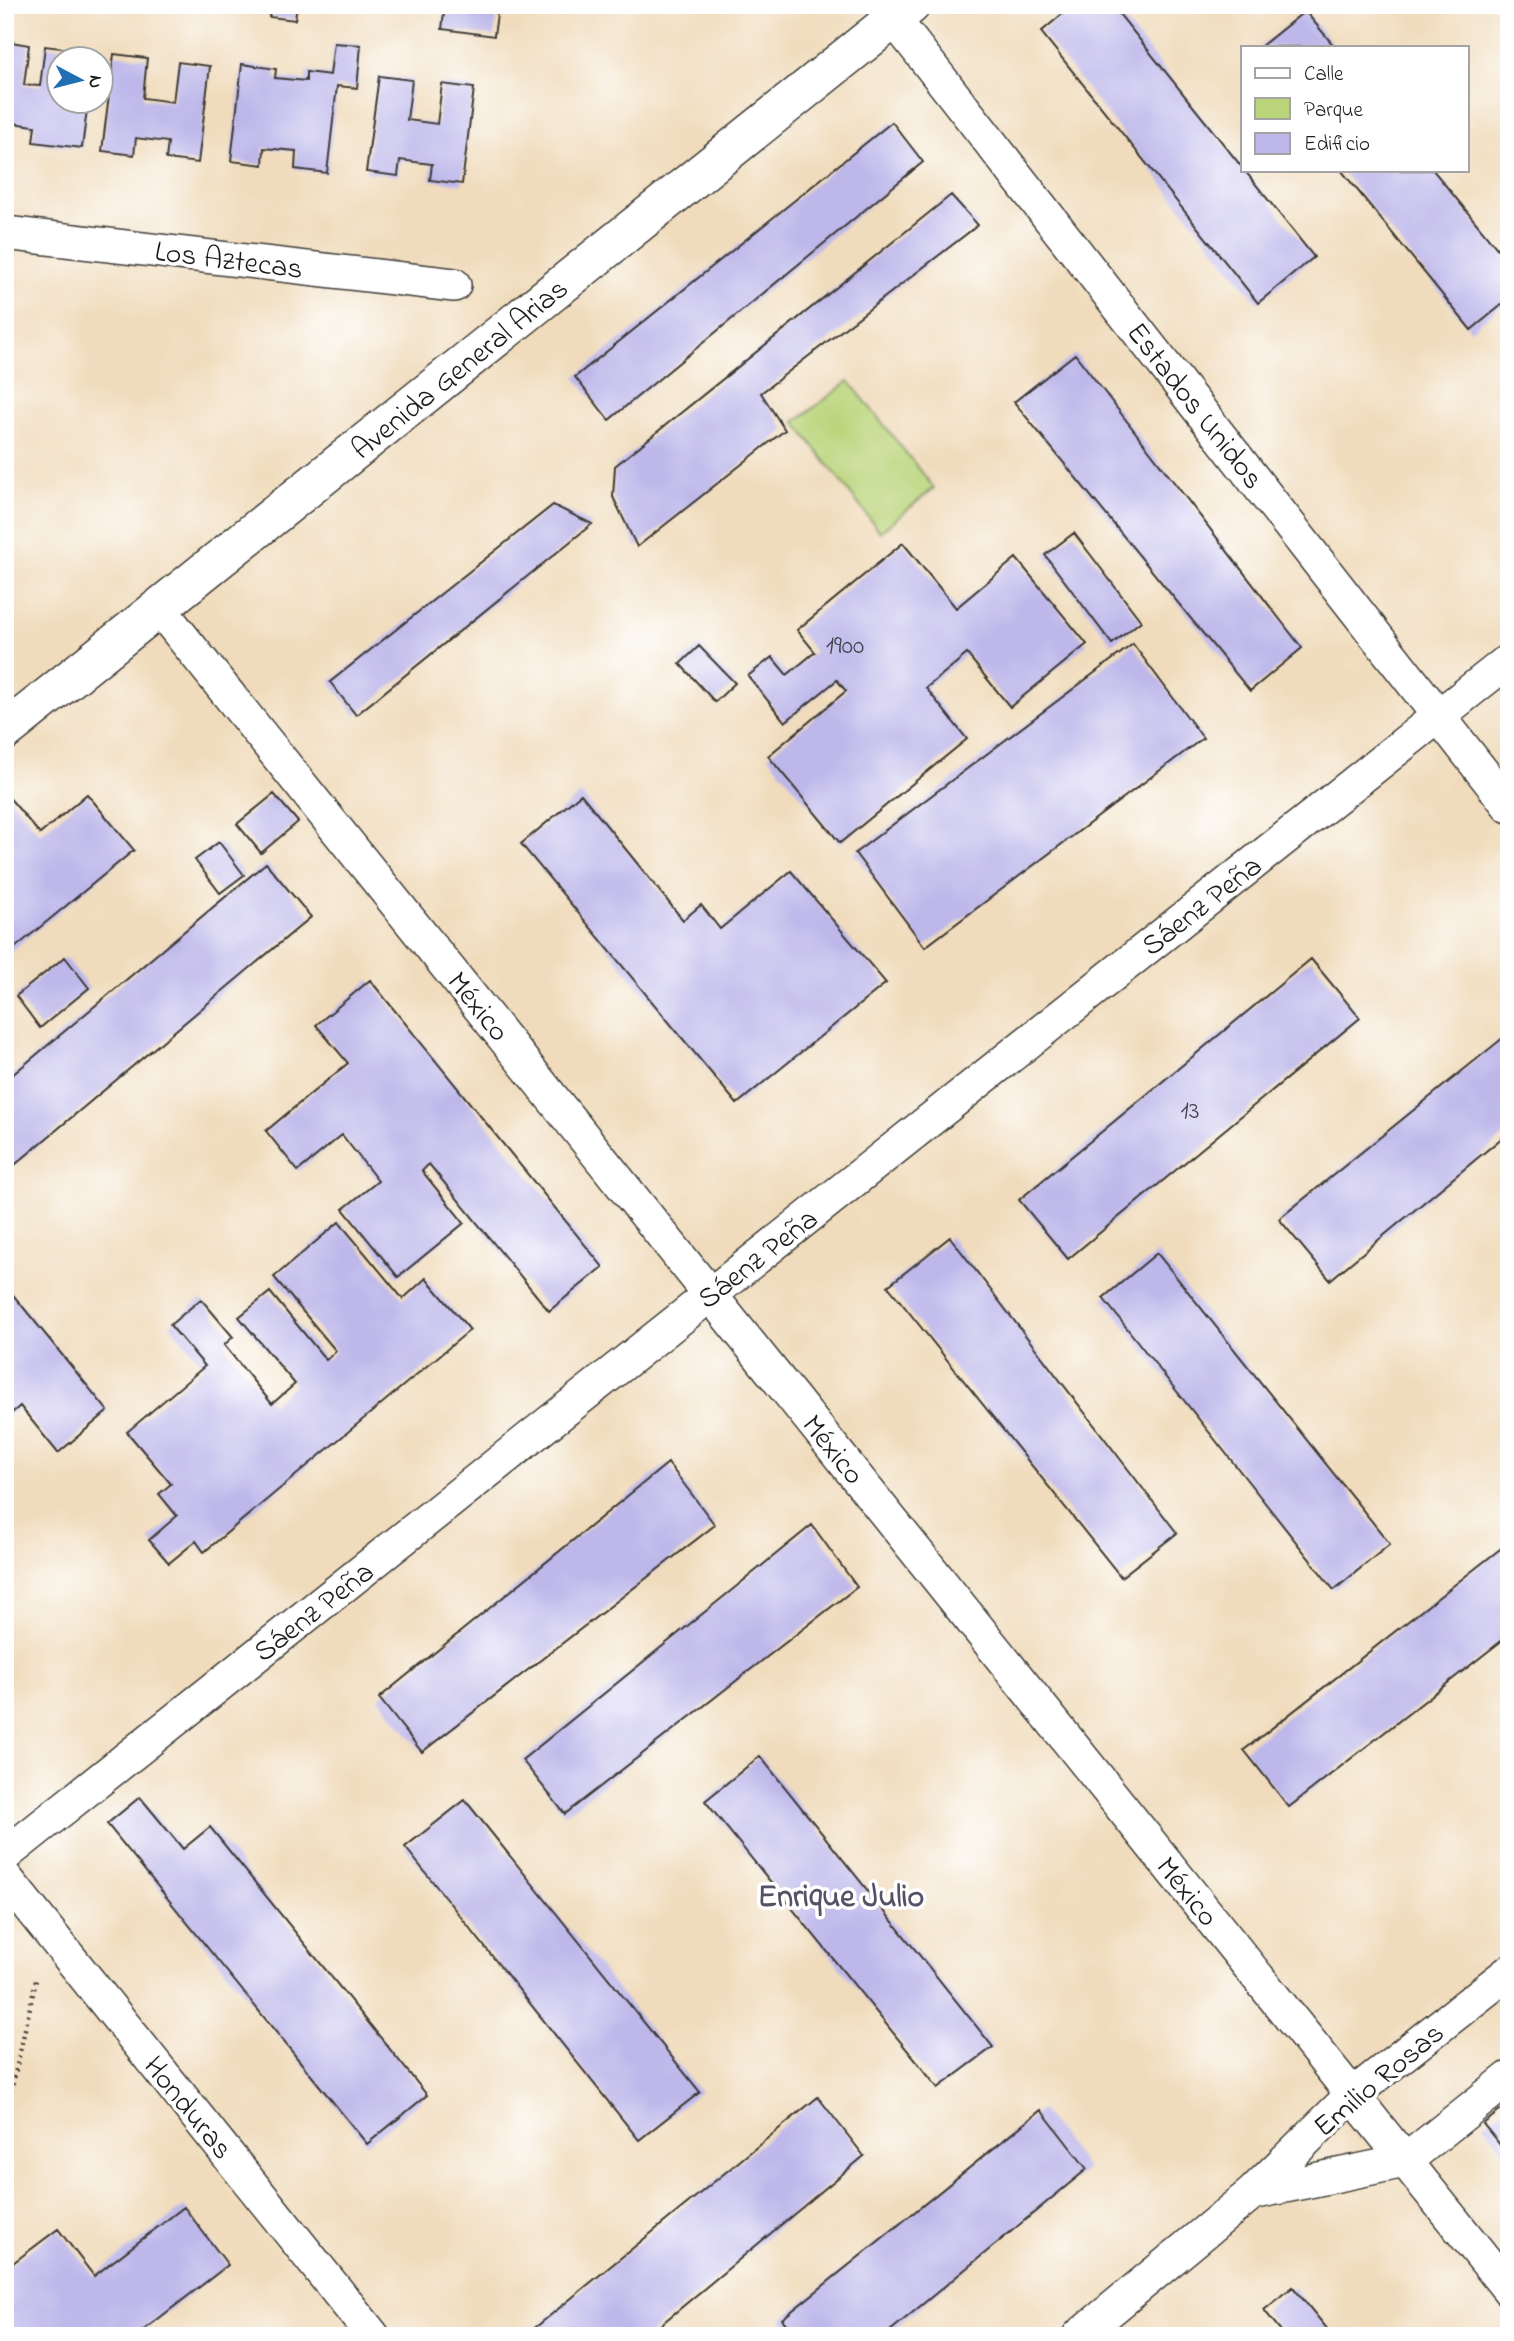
<svg xmlns="http://www.w3.org/2000/svg" width="1514" height="2341" font-family="'Indie Flower',sans-serif">
	<style>
		.green { fill: #b9d479; stroke: #6a784a; stroke-width: 2 }
		.building { fill: #bdb7ea }
		.lines { fill: none; stroke-linecap: round; stroke-linejoin: round }
		.street-casing { stroke: #3c3934; stroke-width: 36 }
		.secondary-casing { stroke: #3c3934; stroke-width: 41 }
		.path { stroke: #3c3934; stroke-width: 4.5; stroke-dasharray: 2 5; stroke-linecap: butt }
		.street { stroke: #fff; stroke-width: 33 }
		.secondary { stroke: #fff; stroke-width: 38 }
		.labels { text-anchor: middle; stroke-width: 7; stroke-linejoin: round; paint-order: stroke }
		.number-label { font-size: 26px; fill: #444350 }
		.street-label { font-size: 30px; fill: #1c1c1c; stroke: #fff }
		.neighbourhood-label { font-size: 32px; font-weight: bold; fill: #545264; stroke: #fff }
	</style>
	<rect width="100%" height="100%" fill="#fff"/>
	<filter id="ink" filterUnits="userSpaceOnUse"><feTurbulence type="fractalNoise" baseFrequency=".0143" numOctaves="2"/><feDisplacementMap in="SourceGraphic" scale="14" xChannelSelector="R" yChannelSelector="G"/><feConvolveMatrix kernelMatrix="1 2 1 2 8 2 1 2 1" color-interpolation-filters="sRGB"/></filter>
	<filter id="wash" filterUnits="userSpaceOnUse"><feTurbulence type="fractalNoise" baseFrequency=".00686" numOctaves="4" result="noise"/><feDisplacementMap in="SourceGraphic" scale="28" xChannelSelector="R" yChannelSelector="G"/><feGaussianBlur stdDeviation="1.57" result="paint"/><feColorMatrix in="noise" values="0 0 0 0 0 0 0 0 0 0 0 0 0 0 0 0 0 1.4 0 .05"/><feComposite in="paint" operator="in"/></filter>
	<g filter="url(#wash)">
		<rect width="100%" height="100%" fill="#f0dcbc"/>
		<path class="green" d="M 849,381 L 934,488 L 880,532 L 795,422 Z"/>
		<g id="blocks">
			<path class="building" d="M 271,5 L 297,5 L 295,20 L 269,17 Z
				M 445,5 L 498,7 L 494,36 L 442,29 Z
				M 1073,5 L 1112,5 L 1314,257 L 1258,303 L 1041,32 Z
				M 1305,11 L 1335,47 L 1260,47 Z
				M 5,41 L 29,45 L 24,85 L 40,86 L 45,46 L 78,50 L 77,60 L 60,60 L 60,102 L 88,102 L 82,148 L 33,142 L 35,126 L 5,122 Z
				M 334,43 L 361,45 L 357,88 L 337,86 L 327,173 L 295,169 L 296,151 L 264,148 L 263,165 L 231,161 L 242,64 L 276,69 L 275,78 L 306,81 L 306,72 L 330,75 Z
				M 114,54 L 147,58 L 143,98 L 173,102 L 178,62 L 210,66 L 198,163 L 166,159 L 168,142 L 136,138 L 134,155 L 102,151 Z
				M 379,76 L 412,80 L 407,120 L 437,124 L 442,84 L 474,88 L 462,184 L 430,180 L 432,164 L 400,160 L 398,176 L 366,172 Z
				M 892,122 L 923,162 L 609,420 L 575,377 Z
				M 1341,170 L 1433,170 L 1509,263 L 1509,299 L 1471,330 Z
				M 951,195 L 978,225 L 761,393 L 785,430 L 637,547 L 613,497 L 615,466 Z
				M 1075,354 L 1302,648 L 1250,691 L 1014,402 Z
				M 553,505 L 592,524 L 356,715 L 330,682 Z
				M 1074,533 L 1141,621 L 1112,644 L 1045,555 Z
				M 903,543 L 956,608 L 1016,558 L 1087,644 L 1010,707 L 967,654 L 926,688 L 967,739 L 840,843 L 768,756 L 846,691 L 837,680 L 785,722 L 748,676 L 772,657 L 787,675 L 815,652 L 797,630 Z
				M 1133,644 L 1203,738 L 925,947 L 855,853 Z
				M 699,646 L 735,683 L 715,702 L 680,664 Z
				M 87,794 L 134,850 L 5,956 L 5,797 L 7,795 L 40,834 Z
				M 274,794 L 298,822 L 261,853 L 237,824 Z
				M 581,794 L 683,920 L 701,905 L 720,929 L 791,871 L 886,983 L 737,1104 L 521,844 Z
				M 219,842 L 244,875 L 220,893 L 195,860 Z
				M 266,863 L 311,917 L 5,1173 L 5,1081 Z
				M 65,957 L 89,988 L 40,1028 L 16,996 Z
				M 1311,959 L 1360,1018 L 1068,1259 L 1019,1200 Z
				M 370,980 L 603,1267 L 549,1311 L 429,1164 L 422,1171 L 464,1223 L 398,1277 L 343,1209 L 378,1181 L 342,1135 L 298,1171 L 266,1131 L 348,1063 L 316,1025 Z
				M 1509,1033 L 1509,1132 L 1330,1280 L 1279,1219 Z
				M 339,1222 L 403,1299 L 426,1278 L 470,1330 L 204,1552 L 196,1541 L 169,1563 L 149,1540 L 177,1516 L 159,1494 L 171,1484 L 127,1432 L 205,1366 L 170,1325 L 201,1299 L 233,1337 L 224,1345 L 272,1404 L 295,1384 L 239,1317 L 270,1292 L 326,1360 L 336,1351 L 274,1277 Z
				M 950,1237 L 1177,1533 L 1121,1577 L 888,1286 Z
				M 1157,1253 L 1390,1544 L 1334,1590 L 1103,1298 Z
				M 5,1285 L 108,1411 L 58,1453 L 20,1406 L 5,1419 Z
				M 668,1463 L 715,1525 L 422,1752 L 379,1698 Z
				M 812,1525 L 857,1587 L 565,1814 L 522,1760 Z
				M 1509,1542 L 1509,1635 L 1289,1807 L 1244,1750 Z
				M 760,1756 L 993,2047 L 938,2088 L 705,1801 Z
				M 140,1797 L 183,1849 L 210,1827 L 427,2095 L 367,2144 L 107,1824 Z
				M 465,1800 L 700,2092 L 639,2140 L 405,1847 Z
				M 818,2097 L 864,2156 L 647,2336 L 525,2336 Z
				M 1509,2104 L 1509,2156 L 1483,2124 Z
				M 1041,2110 L 1087,2169 L 884,2336 L 796,2336 L 782,2319 Z
				M 184,2207 L 228,2265 L 136,2336 L 5,2336 L 5,2269 L 58,2229 L 94,2276 Z
				M 1293,2287 L 1333,2336 L 1285,2336 L 1264,2310 Z"/>
		</g>
	</g>
	<g filter="url(#ink)">
		<use href="#blocks" fill-opacity="0" stroke="#3c3934" stroke-width="2"/>
		<g class="lines">
			<g class="street-casing">
				<path id="street" d="M 883,5 L 1509,806
					M 5,233 L 454,285
					M 159,608 L 1509,2290
					M 5,1855 L 1509,660
					M 5,1877 L 373,2336
					M 1252,2193 L 1405,2161 L 1509,2078
					M 1079,2336 L 1252,2193 L 1352,2095 L 1509,1972"/>
			</g>
			<g class="secondary-casing">
				<path id="secondary" d="M 5,731 L 911,5"/>
			</g>
			<path class="path" d="M 5,2119 L 36,1980"/>
			<use href="#street" class="street"/>
			<use href="#secondary" class="secondary"/>
		</g>
	</g>
	<g class="labels">
		<g class="number-label">
			<text x="845" y="653">1900</text>
			<text x="1190" y="1118">13</text>
		</g>
		<g class="street-label">
			<text transform="translate(229 259) rotate(7)" y="10">Los Aztecas</text>
			<text transform="translate(459 368) rotate(-39)" y="10">Avenida General Arias</text>
			<text transform="translate(1196 405) rotate(52)" y="10">Estados Unidos</text>
			<text transform="translate(1201 905) rotate(-38)" y="10">Sáenz Peña</text>
			<text transform="translate(479 1006) rotate(51)" y="10">México</text>
			<text transform="translate(757 1258) rotate(-38)" y="10">Sáenz Peña</text>
			<text transform="translate(834 1449) rotate(51)" y="10">México</text>
			<text transform="translate(313 1611) rotate(-38)" y="10">Sáenz Peña</text>
			<text transform="translate(1188 1891) rotate(51)" y="10">México</text>
			<text transform="translate(1378 2079) rotate(-40)" y="10">Emilio Rosas</text>
			<text transform="translate(189 2107) rotate(51)" y="10">Honduras</text>
		</g>
		<g class="neighbourhood-label">
			<text x="841" y="1906">Enrique Julio</text>
		</g>
	</g>
	<rect width="1514" height="2341" fill="none" stroke="#fff" stroke-width="28"/>
	<rect x="1241" y="46" width="228" height="126" fill="#ffffff" stroke="#a4a4a4" stroke-width="2"/>
	<rect x="1255" y="68" width="35" height="10" fill="#ffffff" stroke="#a4a4a4" stroke-width="2"/>
	<text x="1304" y="80" font-size="21" fill="#1c1c1c">Calle</text>
	<rect x="1255" y="98" width="35" height="21" fill="#b9d479" stroke="#a4a4a4" stroke-width="2"/>
	<text x="1304" y="116" font-size="21" fill="#1c1c1c">Parque</text>
	<rect x="1255" y="133" width="35" height="21" fill="#bdb7ea" stroke="#a4a4a4" stroke-width="2"/>
	<text x="1304" y="150" font-size="21" fill="#1c1c1c">Edificio</text>
	<g transform="translate(80 80) rotate(97)"><circle r="33" fill="#ffffff" stroke="#a4a4a4" stroke-width="2"/>
	<path d="M0-5L12 26L0 18L-12 26Z" fill="#1f6fb2"/>
	<text y="-10" font-size="19" font-weight="bold" text-anchor="middle" fill="#1c1c1c">N</text>
	</g>
</svg>
